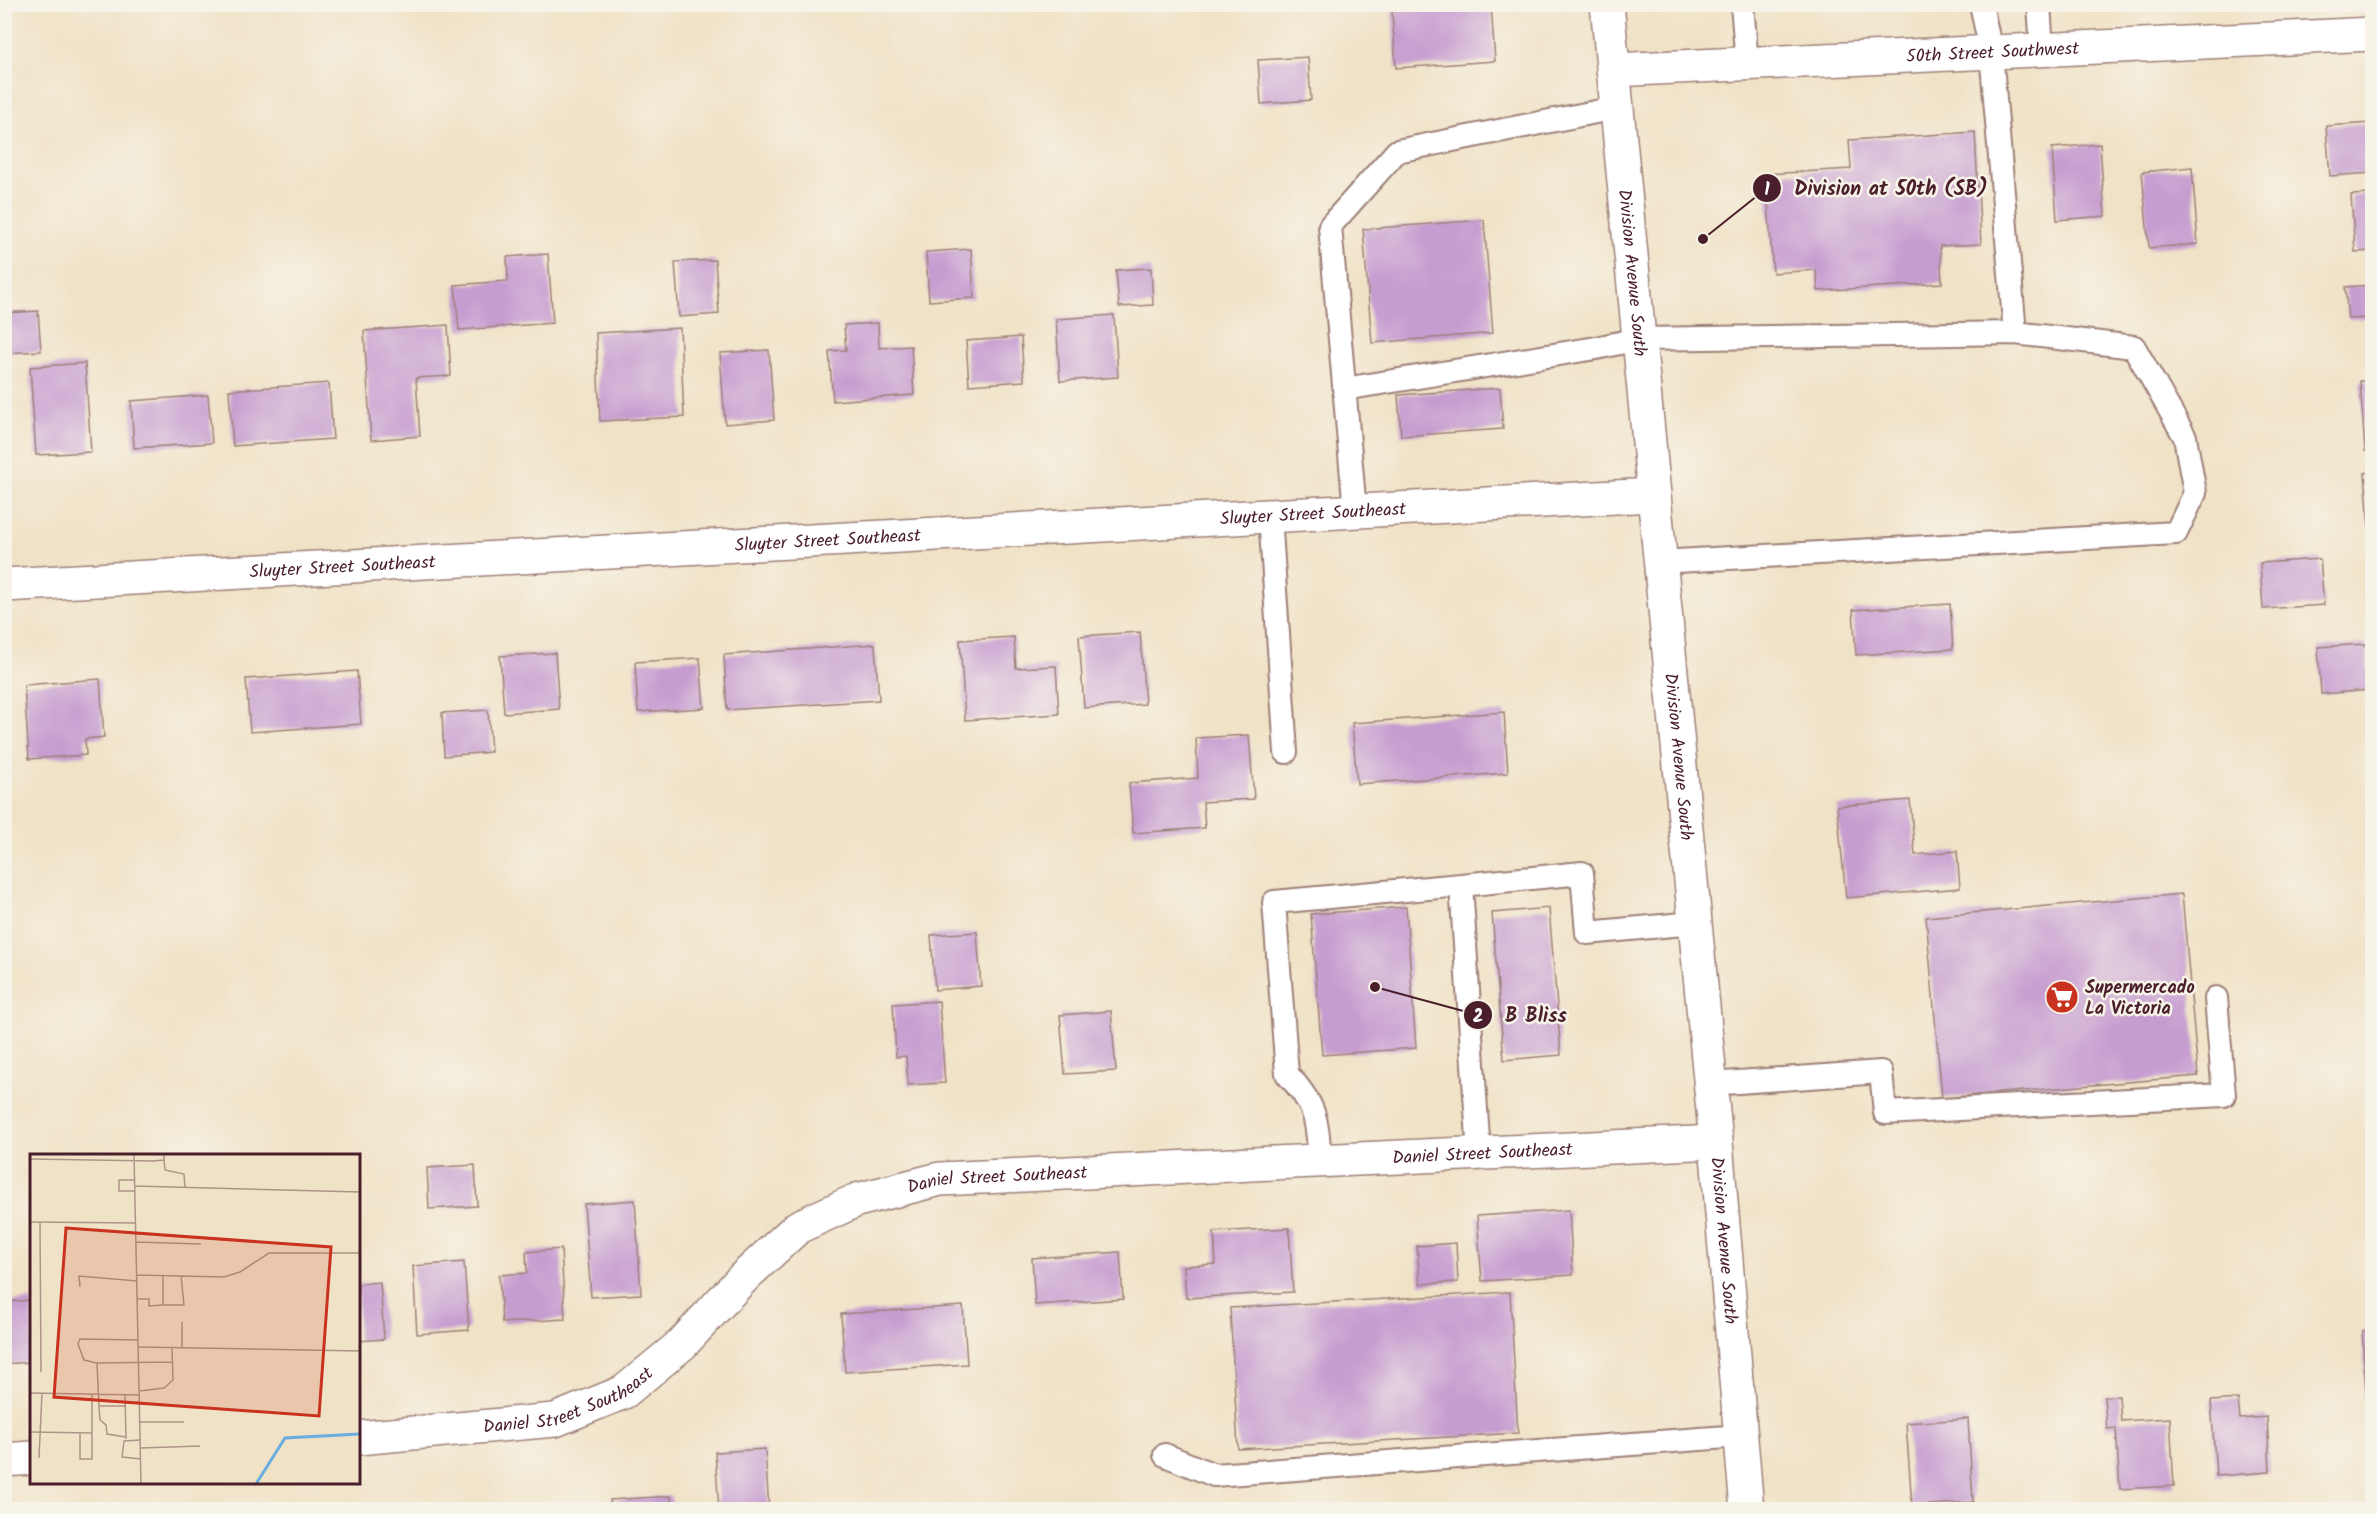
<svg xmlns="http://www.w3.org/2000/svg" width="2377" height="1514" font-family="Kalam,sans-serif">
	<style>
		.building { fill: #c69dd0 }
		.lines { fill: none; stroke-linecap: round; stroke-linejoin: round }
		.service-casing { stroke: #9d8078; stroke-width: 26 }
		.minor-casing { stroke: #9d8078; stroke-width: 36 }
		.tertiary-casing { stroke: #9d8078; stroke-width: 36 }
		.primary-casing { stroke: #9d8078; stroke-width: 36 }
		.service { stroke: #fff; stroke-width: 22 }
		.minor { stroke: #fff; stroke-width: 33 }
		.tertiary { stroke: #fff; stroke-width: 33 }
		.primary { stroke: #fff; stroke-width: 33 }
		.labels { text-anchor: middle; stroke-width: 5; stroke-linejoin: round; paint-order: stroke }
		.street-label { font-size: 18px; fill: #4a1f2b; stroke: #f7f3e8 }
		.poi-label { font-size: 18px; font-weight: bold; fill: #4a1f2b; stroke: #f7f3e8; text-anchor: start }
		.inset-river { fill: none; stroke: #69aedf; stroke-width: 3 }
		.inset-road { fill: none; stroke: #ae9488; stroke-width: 1.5 }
		.view { fill: #c8321e; fill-opacity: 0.15; stroke: #c8321e; stroke-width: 3 }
		.inset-edge { fill: none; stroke: #4a1f2b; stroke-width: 3 }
		.leader { fill: none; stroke: #4a1f2b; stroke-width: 2 }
		.callout-dot { fill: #4a1f2b; stroke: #f7f3e8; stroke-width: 2 }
		.mark-label { font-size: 18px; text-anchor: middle; font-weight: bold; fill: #fff }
		.callout-label { font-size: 20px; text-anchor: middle; font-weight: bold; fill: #4a1f2b; stroke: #f7f3e8; stroke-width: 5; stroke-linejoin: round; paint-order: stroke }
	</style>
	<rect width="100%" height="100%" fill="#f7f3e8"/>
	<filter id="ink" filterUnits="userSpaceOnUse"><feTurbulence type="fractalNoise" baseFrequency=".0167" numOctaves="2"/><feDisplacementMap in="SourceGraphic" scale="12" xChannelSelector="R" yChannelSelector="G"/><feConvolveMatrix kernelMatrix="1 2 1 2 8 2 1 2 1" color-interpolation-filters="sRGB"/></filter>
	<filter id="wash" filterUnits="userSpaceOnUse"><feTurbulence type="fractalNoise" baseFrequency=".008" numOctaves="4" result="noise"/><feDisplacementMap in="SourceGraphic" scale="24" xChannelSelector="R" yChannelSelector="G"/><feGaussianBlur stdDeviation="1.35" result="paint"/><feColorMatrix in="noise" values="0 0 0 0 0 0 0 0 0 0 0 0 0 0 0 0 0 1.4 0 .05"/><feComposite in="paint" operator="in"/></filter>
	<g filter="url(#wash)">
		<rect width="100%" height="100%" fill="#f0e2c6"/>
		<g id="blocks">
			<path class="building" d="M 1491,4 L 1495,61 L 1396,68 L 1392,11 Z
				M 1308,57 L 1311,100 L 1261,104 L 1258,60 Z
				M 2372,123 L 2372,173 L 2330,176 L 2326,126 Z
				M 1975,132 L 1981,244 L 1940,246 L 1942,283 L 1818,291 L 1816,270 L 1773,273 L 1766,174 L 1851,169 L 1849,140 Z
				M 2100,144 L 2105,216 L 2057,220 L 2052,148 Z
				M 2192,167 L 2198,244 L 2149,248 L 2142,172 Z
				M 2372,194 L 2372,251 L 2355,252 L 2351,195 Z
				M 1484,220 L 1493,333 L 1372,343 L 1363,229 Z
				M 971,249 L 974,298 L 929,301 L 926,252 Z
				M 548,254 L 553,323 L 459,330 L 455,285 L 508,281 L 507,257 Z
				M 715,260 L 719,314 L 679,317 L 675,262 Z
				M 1151,268 L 1153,305 L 1119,307 L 1116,270 Z
				M 2372,285 L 2372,332 L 2371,333 L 2370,318 L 2348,319 L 2345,287 Z
				M 38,311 L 41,351 L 4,353 L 4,313 Z
				M 1114,315 L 1118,377 L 1060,381 L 1056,319 Z
				M 878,323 L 879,348 L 911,346 L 914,395 L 833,401 L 829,351 L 846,350 L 844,325 Z
				M 448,325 L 451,376 L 416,378 L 420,436 L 371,440 L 364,331 Z
				M 680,328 L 684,417 L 600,421 L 596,333 Z
				M 1021,337 L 1024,381 L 969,385 L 966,341 Z
				M 769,350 L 774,420 L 725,424 L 720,353 Z
				M 85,363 L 91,452 L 36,455 L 30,367 Z
				M 2360,381 L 2372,381 L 2372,451 L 2365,451 Z
				M 329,383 L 333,439 L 233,446 L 229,390 Z
				M 1500,388 L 1503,429 L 1401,436 L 1398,395 Z
				M 208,395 L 212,443 L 134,448 L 131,401 Z
				M 2372,472 L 2372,526 L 2369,526 L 2365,473 Z
				M 2320,559 L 2324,605 L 2263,609 L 2260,563 Z
				M 1950,604 L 1953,649 L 1856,655 L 1853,610 Z
				M 1140,632 L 1145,704 L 1084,708 L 1079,636 Z
				M 1014,637 L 1016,668 L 1056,666 L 1059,714 L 965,720 L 960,640 Z
				M 875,644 L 879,700 L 727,710 L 724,655 Z
				M 2366,644 L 2370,690 L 2321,694 L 2318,647 Z
				M 555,653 L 559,709 L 504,713 L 500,656 Z
				M 700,658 L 704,708 L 638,712 L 635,662 Z
				M 357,671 L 361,724 L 250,732 L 246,679 Z
				M 100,679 L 104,737 L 85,739 L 86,755 L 29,759 L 24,685 Z
				M 488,710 L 491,752 L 444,756 L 442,713 Z
				M 1504,712 L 1508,773 L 1357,784 L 1352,723 Z
				M 1249,735 L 1254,799 L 1203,802 L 1205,828 L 1133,833 L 1129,783 L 1198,778 L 1196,738 Z
				M 1910,800 L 1915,855 L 1957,851 L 1960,888 L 1846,898 L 1837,806 Z
				M 2182,894 L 2198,1076 L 1942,1098 L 1926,917 Z
				M 1406,907 L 1416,1048 L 1322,1055 L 1311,914 Z
				M 1549,908 L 1561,1055 L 1504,1060 L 1492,913 Z
				M 977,932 L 981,986 L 935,990 L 931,935 Z
				M 939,1001 L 945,1083 L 908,1085 L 906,1056 L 896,1057 L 893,1004 Z
				M 1111,1011 L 1116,1071 L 1065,1074 L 1060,1015 Z
				M 475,1165 L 477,1206 L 429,1209 L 427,1168 Z
				M 635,1200 L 641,1294 L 591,1297 L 584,1204 Z
				M 1569,1210 L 1573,1275 L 1482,1281 L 1477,1216 Z
				M 1289,1228 L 1293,1292 L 1186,1298 L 1184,1266 L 1216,1264 L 1214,1232 Z
				M 1456,1243 L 1458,1282 L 1420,1284 L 1417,1246 Z
				M 561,1249 L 565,1319 L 502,1323 L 499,1275 L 527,1273 L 526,1252 Z
				M 1120,1252 L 1123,1299 L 1035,1305 L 1032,1258 Z
				M 464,1262 L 469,1330 L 417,1334 L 413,1266 Z
				M 380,1282 L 384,1339 L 358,1341 L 358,1284 Z
				M 1510,1292 L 1518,1433 L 1238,1449 L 1230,1308 Z
				M 32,1300 L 32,1362 L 4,1364 L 4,1302 Z
				M 963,1306 L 967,1364 L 845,1372 L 841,1314 Z
				M 2362,1331 L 2372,1331 L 2372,1407 L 2367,1408 Z
				M 2119,1396 L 2121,1421 L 2170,1418 L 2174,1486 L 2120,1489 L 2116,1428 L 2107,1429 L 2104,1397 Z
				M 2238,1399 L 2240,1419 L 2267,1417 L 2270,1472 L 2216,1476 L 2211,1401 Z
				M 1968,1419 L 1973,1502 L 1912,1506 L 1906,1423 Z
				M 765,1449 L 769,1510 L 719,1510 L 715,1452 Z
				M 671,1496 L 672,1510 L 611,1510 L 610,1500 Z"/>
		</g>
	</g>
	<g filter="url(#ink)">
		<use href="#blocks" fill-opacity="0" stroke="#9d8078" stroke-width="1.5"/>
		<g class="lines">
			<g class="service-casing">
				<path id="service" d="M 1742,4 L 1747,64
					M 2039,4 L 2042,50
					M 1344,389 L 1596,348 L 1638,339 L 2015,333
					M 1355,511 L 1330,226 L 1397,151 L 1616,108
					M 1270,516 L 1286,752
					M 1659,562 L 2176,533 L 2195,493 L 2185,437 L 2134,347 L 2015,333 L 1991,52 L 1981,4
					M 1710,1084 L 1881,1072 L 1885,1113 L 2224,1095 L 2216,998
					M 1479,1154 L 1461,885 L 1582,873 L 1587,933 L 1694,923
					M 1320,1161 C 1317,1120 1317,1106 1287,1074 L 1274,902 L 1461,885
					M 1165,1455 L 1214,1475 L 1741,1436"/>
			</g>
			<g class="minor-casing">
				<g id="minor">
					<path id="s1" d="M 4,585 L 1652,495"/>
					<path id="s2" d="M 358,1438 L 555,1420 L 624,1392 L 682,1344 L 743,1278 L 798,1227 L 857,1200 L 940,1179 L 1716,1142"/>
					<path d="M 4,1460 L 32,1458"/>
				</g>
			</g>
			<g class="tertiary-casing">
				<g id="tertiary">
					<path id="s3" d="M 1613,70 L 2372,34"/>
				</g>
			</g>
			<g class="primary-casing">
				<g id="primary">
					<path id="s4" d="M 1607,4 L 1716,1142 L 1747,1510"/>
				</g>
			</g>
			<use href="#service" class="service"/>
			<use href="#minor" class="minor"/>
			<use href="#tertiary" class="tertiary"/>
			<use href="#primary" class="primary"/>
		</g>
	</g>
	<defs>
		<g id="supermarket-disc" transform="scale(1.725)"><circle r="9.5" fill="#c8321e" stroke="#f7f3e8"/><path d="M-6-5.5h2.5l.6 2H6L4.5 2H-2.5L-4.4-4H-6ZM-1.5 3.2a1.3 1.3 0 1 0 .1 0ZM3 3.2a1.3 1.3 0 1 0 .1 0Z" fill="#fff"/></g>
	</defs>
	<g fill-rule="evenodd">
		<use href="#supermarket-disc" x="2062" y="997"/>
	</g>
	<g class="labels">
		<g class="street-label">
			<text dy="6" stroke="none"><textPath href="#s3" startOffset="380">50th Street Southwest</textPath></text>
			<text dy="6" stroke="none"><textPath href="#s4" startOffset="270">Division Avenue South</textPath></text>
			<text dy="6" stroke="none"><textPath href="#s1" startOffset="1311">Sluyter Street Southeast</textPath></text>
			<text dy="6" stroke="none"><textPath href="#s1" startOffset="825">Sluyter Street Southeast</textPath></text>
			<text dy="6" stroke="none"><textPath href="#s1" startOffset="339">Sluyter Street Southeast</textPath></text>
			<text dy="6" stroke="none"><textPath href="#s4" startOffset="756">Division Avenue South</textPath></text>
			<text dy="6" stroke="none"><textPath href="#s2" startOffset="1206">Daniel Street Southeast</textPath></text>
			<text dy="6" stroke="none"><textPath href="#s2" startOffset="720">Daniel Street Southeast</textPath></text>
			<text dy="6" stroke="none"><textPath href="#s4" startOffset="1242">Division Avenue South</textPath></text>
			<text dy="6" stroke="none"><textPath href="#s2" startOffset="216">Daniel Street Southeast</textPath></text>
		</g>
		<g class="poi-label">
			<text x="2085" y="993">Supermercado<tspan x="2085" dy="21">La Victoria</tspan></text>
		</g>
	</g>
	<g transform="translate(30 1154)">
		<rect width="330" height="330" fill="#f0e2c6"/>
		<path class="inset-river" d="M 226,330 L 255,284 L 330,280"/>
		<path class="inset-road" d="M 104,0 L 111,330M 0,5 L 123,7 L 134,6 L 134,0M 134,6 L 135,16 L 154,20 L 155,34M 105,26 L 89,26 L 89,37 L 105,37M 105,32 L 330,38M 0,68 L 106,69M 10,68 L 11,218M 106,88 L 171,90M 107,121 L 194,123 L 210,118 L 239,99 L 330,99M 50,133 L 49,122 L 107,127M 107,145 L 119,145 L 119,152 L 133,151 L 133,121M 133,151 L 154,151 L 151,122M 152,168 L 152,194M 109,193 L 330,197M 67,209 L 142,208M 110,237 L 134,234 L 143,226 L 142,194M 0,239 L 110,241M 95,241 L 96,285M 69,252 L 70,266 L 76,271 L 77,280 L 96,283M 95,252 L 69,252 L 67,209 L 54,206 L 48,190 L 50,185 L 108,186M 110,268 L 154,268M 0,278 L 62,279 L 62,240M 50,279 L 50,305 L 62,305 L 62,279M 111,286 L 94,287 L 92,303 L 111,305M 111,294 L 170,292M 9,304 L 12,239"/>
		<path class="view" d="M 36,74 L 301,93 L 289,262 L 24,243 Z"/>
		<rect width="330" height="330" class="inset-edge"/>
	</g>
	<path class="leader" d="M1703 239L1767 188M1375 987L1478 1015"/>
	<g class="callout-dot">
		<circle cx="1703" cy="239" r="6"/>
		<circle cx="1375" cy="987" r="6"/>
		<circle cx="1767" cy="188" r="15"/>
		<circle cx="1478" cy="1015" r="15"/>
	</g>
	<g class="mark-label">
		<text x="1767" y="195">1</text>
		<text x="1478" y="1022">2</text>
	</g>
	<g class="callout-label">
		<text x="1891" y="195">Division at 50th (SB)</text>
		<text x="1536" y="1022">B Bliss</text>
	</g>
	<rect width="2377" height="1514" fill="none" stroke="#f7f3e8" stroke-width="24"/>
</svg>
